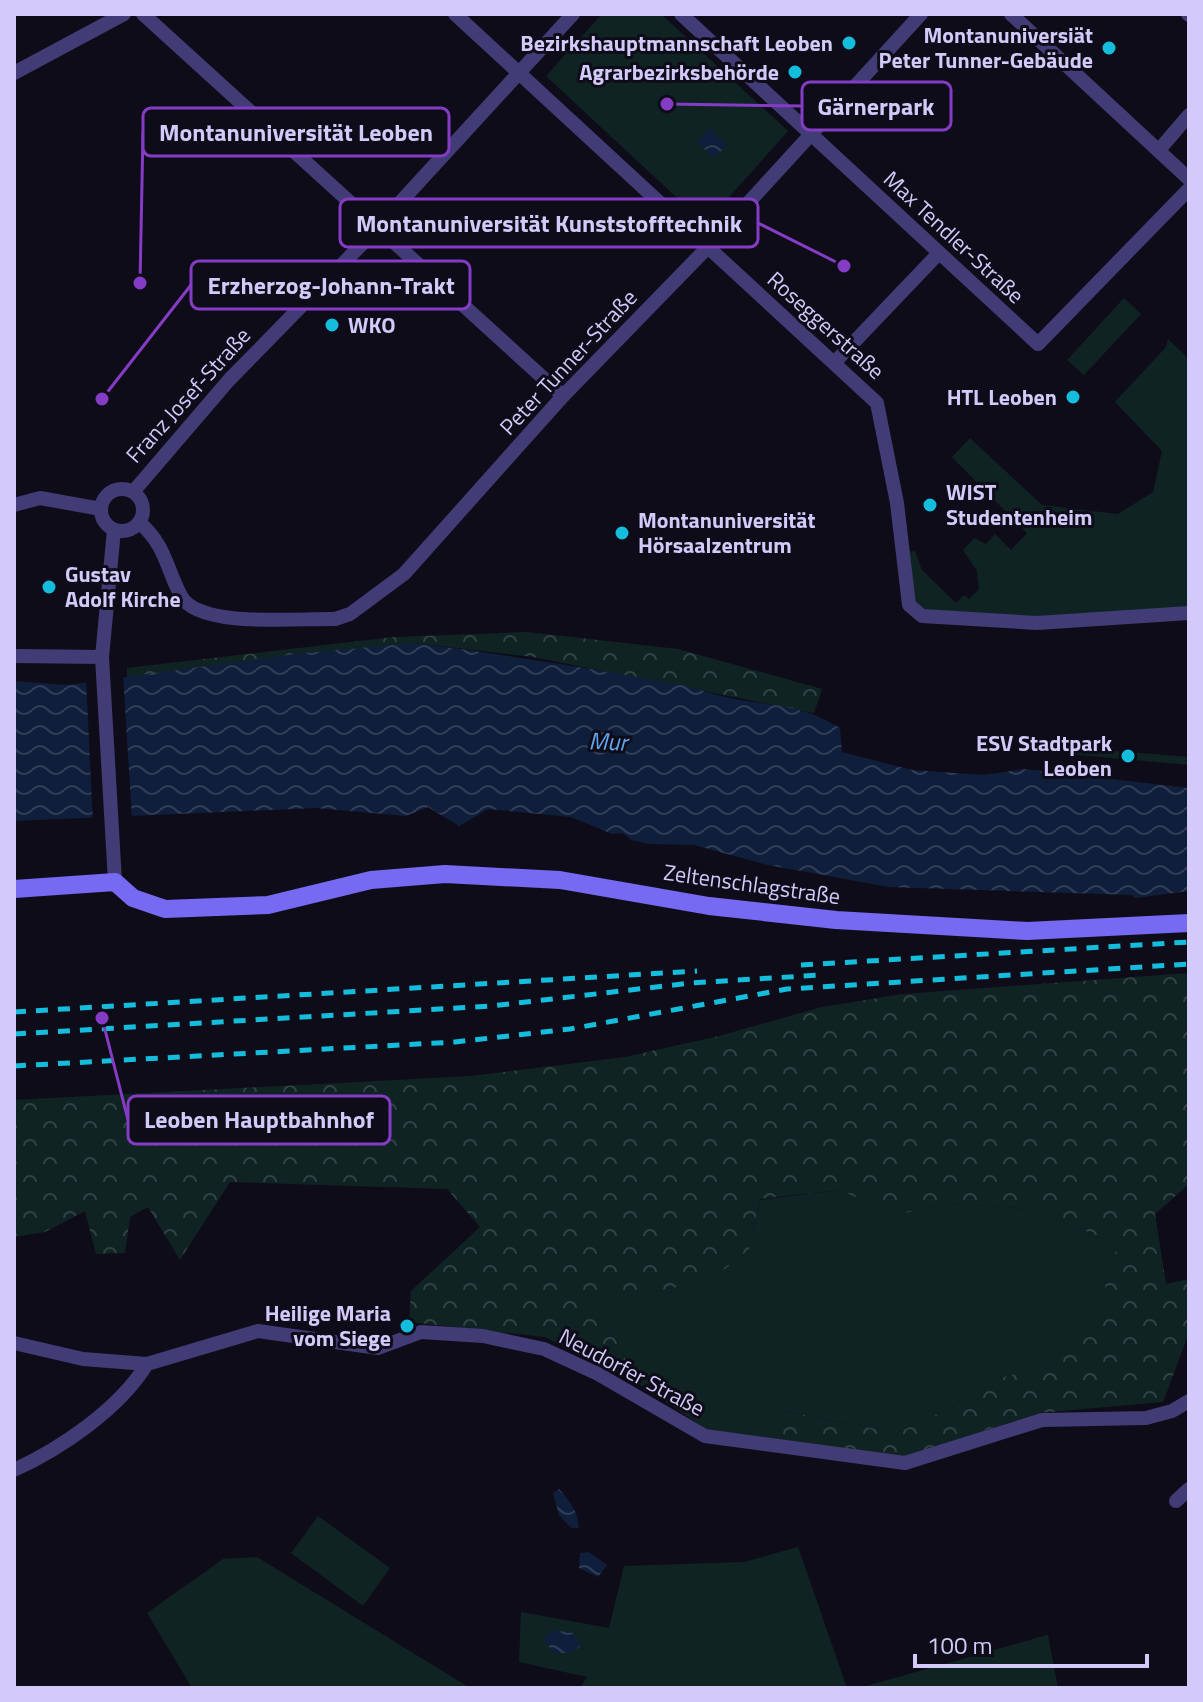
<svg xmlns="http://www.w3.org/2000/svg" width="1203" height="1702" font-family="'Titillium Web',sans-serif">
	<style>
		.green { fill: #102323 }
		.forest { fill: url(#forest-crowns) }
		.water { fill: url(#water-waves) }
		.pier { fill: #0f0c1a }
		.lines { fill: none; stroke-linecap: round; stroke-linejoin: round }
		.street { stroke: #413c75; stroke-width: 14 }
		.secondary { stroke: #756af1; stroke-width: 18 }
		.rail { stroke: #15bddc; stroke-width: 5; stroke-dasharray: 12 10; stroke-linecap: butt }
		.poi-dot { fill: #15bddc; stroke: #0f0c1a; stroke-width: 3 }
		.labels { text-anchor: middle; stroke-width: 6; stroke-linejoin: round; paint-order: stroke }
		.poi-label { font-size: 22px; font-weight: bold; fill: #d3cafa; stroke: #0f0c1a; text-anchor: end }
		.street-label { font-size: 22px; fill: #d3cafa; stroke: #0f0c1a }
		.water-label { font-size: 24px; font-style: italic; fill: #62a6f0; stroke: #0f0c1a }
		.leader { fill: none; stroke: #843cc5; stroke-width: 3 }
		.callout-dot { fill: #843cc5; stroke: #0f0c1a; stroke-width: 3 }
		.callout { fill: #0f0c1a; stroke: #843cc5; stroke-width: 3 }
		.callout-label { font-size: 24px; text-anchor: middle; font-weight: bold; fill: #d3cafa }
	</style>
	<defs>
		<pattern id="forest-crowns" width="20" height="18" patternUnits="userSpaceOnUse" patternTransform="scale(2)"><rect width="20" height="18" fill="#102323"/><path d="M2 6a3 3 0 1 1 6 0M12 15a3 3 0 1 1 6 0" fill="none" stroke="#324244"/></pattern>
		<pattern id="water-waves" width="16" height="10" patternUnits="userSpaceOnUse" patternTransform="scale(2)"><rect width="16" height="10" fill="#0f1e3b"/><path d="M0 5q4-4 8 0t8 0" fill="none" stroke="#313d58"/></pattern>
	</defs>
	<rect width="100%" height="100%" fill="#0f0c1a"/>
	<path class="green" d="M 602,14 L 661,14 L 788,131 L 705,224 L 546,76 Z
		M 1124,298 L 1141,314 L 1084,375 L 1067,360 Z
		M 1168,339 L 1189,359 L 1189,613 L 1109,620 L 922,616 L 909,605 L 903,552 L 915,551 L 922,570 L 956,603 L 964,595 L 969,599 L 979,589 L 977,571 L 963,550 L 974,538 L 986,544 L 995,534 L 1011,550 L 1027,533 L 952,457 L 970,438 L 1042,505 L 1118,514 L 1153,492 L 1162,451 L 1115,402 L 1166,347 Z
		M 1068,747 L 1189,757 L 1189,765 L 1068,754 Z
		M 839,1190 L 897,1215 L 948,1203 L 1031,1209 L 1120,1245 L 1105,1270 L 1107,1313 L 1043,1366 L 967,1387 L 957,1405 L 897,1433 L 786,1411 L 761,1437 L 706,1429 L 638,1383 L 596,1302 L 710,1281 L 749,1250 L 760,1200 Z
		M 318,1516 L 390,1568 L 363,1606 L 291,1553 Z
		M 798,1547 L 847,1688 L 580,1688 L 587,1677 L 519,1662 L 521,1612 L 609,1628 L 624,1566 L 744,1562 Z
		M 257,1557 L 470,1688 L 192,1688 L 147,1613 L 223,1559 Z
		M 1048,1635 L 1058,1688 L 859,1688 L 1047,1635 Z"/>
	<path class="forest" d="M 527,632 L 678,649 L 822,689 L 814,713 L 533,657 L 415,643 L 127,677 L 127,668 L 394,637 Z
		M 1189,973 L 1189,1184 L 1155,1214 L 1166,1284 L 1189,1279 L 1189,1333 L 1163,1402 L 1039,1413 L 903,1457 L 761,1437 L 785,1411 L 897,1433 L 957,1405 L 967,1387 L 1043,1366 L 1106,1313 L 1105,1270 L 1120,1245 L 1031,1209 L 948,1203 L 897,1215 L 839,1190 L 760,1199 L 749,1250 L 710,1281 L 596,1302 L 638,1383 L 545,1337 L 409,1322 L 411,1291 L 480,1227 L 447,1189 L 230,1182 L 180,1260 L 148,1207 L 130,1217 L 125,1253 L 96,1254 L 85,1211 L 45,1232 L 14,1237 L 14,1100 L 471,1076 L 625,1057 L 719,1036 L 822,1007 L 903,994 Z"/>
	<path class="water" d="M 709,128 L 727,145 L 714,158 L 697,142 Z
		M 414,643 C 502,654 589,668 676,684 C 696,687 715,696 735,699 C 778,707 800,704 840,728 L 842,752 L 912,770 L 984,775 L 1024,769 L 1189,788 L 1189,891 L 1135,898 L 1132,895 L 889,887 L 768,865 L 694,845 L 649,844 L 631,840 L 623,833 L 612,834 L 571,817 L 488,809 L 459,826 L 428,807 L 406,816 L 316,808 L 14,821 L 14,681 L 67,685 L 295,654 Z
		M 559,1489 C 568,1499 581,1515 578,1528 L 571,1528 L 559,1515 L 553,1493 Z
		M 589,1552 L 607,1565 L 598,1577 L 579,1568 L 580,1553 Z
		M 552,1630 L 573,1633 L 581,1646 L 569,1653 L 553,1653 L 544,1639 Z"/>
	<path class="pier" d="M 123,674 L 132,820 L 93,822 L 86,679 Z"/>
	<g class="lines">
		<path class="street" d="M 143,14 L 563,396
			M 455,14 L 877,403 L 897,503 L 909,605 L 922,616 L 1037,623 L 1189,613
			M 681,14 L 1038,344 L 1189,189
			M 1011,14 L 1189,179
			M 1188,14 L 1189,15
			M 14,73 L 124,14
			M 1159,150 L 1189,115
			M 835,362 L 939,253
			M101 510a21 21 0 1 1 42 0a21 21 0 1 1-42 0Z
			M 133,492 L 229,380 L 362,244 L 573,14
			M 14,505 L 40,498 L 101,509
			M 139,522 C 167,547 165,566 181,596 C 199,629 300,618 335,619 L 350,614 L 404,574 L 563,396 L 708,247 L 921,14
			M 114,530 L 102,657 L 115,882
			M 14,656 L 102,657
			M 14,1343 L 83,1359 L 147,1364 L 258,1331 L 378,1348 L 421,1332 L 483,1336 L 544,1349 L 598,1374 L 705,1436 L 905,1463 L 1042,1420 L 1146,1418 L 1172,1411 L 1189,1401
			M 14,1470 C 62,1448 119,1409 147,1364
			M 1176,1501 L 1189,1489"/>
		<path class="secondary" d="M 14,889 L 115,882 L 133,898 L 165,909 L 268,905 L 371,880 L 445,874 L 560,880 L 709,906 L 836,920 L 1027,931 L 1189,923"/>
		<path class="rail" d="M 801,965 L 1189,942
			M 14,1012 L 697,971
			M 14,1034 L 491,1006 L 691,983 L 820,975
			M 14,1066 L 455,1042 L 570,1029 L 787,989 L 1189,964"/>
	</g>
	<g class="poi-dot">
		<circle cx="849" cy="43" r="8"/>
		<circle cx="1109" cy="48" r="8"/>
		<circle cx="795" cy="72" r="8"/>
		<circle cx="332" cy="325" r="8"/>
		<circle cx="1073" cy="397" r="8"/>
		<circle cx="930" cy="505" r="8"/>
		<circle cx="622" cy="533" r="8"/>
		<circle cx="49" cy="587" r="8"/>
		<circle cx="1128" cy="756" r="8"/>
		<circle cx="407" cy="1326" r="8"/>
	</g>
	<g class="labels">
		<g class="poi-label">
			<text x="1093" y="43">Montanuniversiät<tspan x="1093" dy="25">Peter Tunner-Gebäude</tspan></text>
			<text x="833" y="51">Bezirkshauptmannschaft Leoben</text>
			<text x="779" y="80">Agrarbezirksbehörde</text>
			<text x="348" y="333" text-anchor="start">WKO</text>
			<text x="1057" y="405">HTL Leoben</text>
			<text x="946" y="500" text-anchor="start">WIST<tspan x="946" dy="25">Studentenheim</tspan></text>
			<text x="638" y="528" text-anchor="start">Montanuniversität<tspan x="638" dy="25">Hörsaalzentrum</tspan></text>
			<text x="65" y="582" text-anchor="start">Gustav<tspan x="65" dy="25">Adolf Kirche</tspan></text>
			<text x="1112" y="751">ESV Stadtpark<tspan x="1112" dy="25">Leoben</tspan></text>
			<text x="391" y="1321">Heilige Maria<tspan x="391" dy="25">vom Siege</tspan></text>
		</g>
		<g class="street-label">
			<text transform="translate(954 237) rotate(43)" y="8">Max Tendler-Straße</text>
			<text transform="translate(826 325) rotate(42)" y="8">Roseggerstraße</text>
			<text transform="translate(568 362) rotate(-47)" y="8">Peter Tunner-Straße</text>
			<text transform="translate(188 395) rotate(-48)" y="8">Franz Josef-Straße</text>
			<text transform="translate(752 884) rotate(8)" y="8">Zeltenschlagstraße</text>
			<text transform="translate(632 1372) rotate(28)" y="8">Neudorfer Straße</text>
		</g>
		<g class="water-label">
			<text transform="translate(608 742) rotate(2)" y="8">Mur</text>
		</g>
	</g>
	<path class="leader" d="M667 104L802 106M140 283L143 132M844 266L758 223M102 399L191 285M102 1018L128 1120"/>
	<g class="callout-dot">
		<circle cx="667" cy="104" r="8"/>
		<circle cx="140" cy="283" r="8"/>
		<circle cx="844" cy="266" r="8"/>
		<circle cx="102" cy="399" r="8"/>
		<circle cx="102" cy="1018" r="8"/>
	</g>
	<g class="callout">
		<rect x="802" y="82" width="149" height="48" rx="8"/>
		<rect x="143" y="108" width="306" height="48" rx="8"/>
		<rect x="340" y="199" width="418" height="48" rx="8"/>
		<rect x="191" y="261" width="279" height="48" rx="8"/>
		<rect x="128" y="1096" width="262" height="48" rx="8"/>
	</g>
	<g class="callout-label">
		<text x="876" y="115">Gärnerpark</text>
		<text x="296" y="141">Montanuniversität Leoben</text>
		<text x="549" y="232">Montanuniversität Kunststofftechnik</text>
		<text x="331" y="294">Erzherzog-Johann-Trakt</text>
		<text x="259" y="1128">Leoben Hauptbahnhof</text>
	</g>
	<rect width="1203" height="1702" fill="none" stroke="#d3cafa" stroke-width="32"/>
	<path d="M915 1654v12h232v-12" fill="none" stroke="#d3cafa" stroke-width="4"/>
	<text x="927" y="1654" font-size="24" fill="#d3cafa" stroke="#0f0c1a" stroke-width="6" paint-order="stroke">100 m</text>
</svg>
